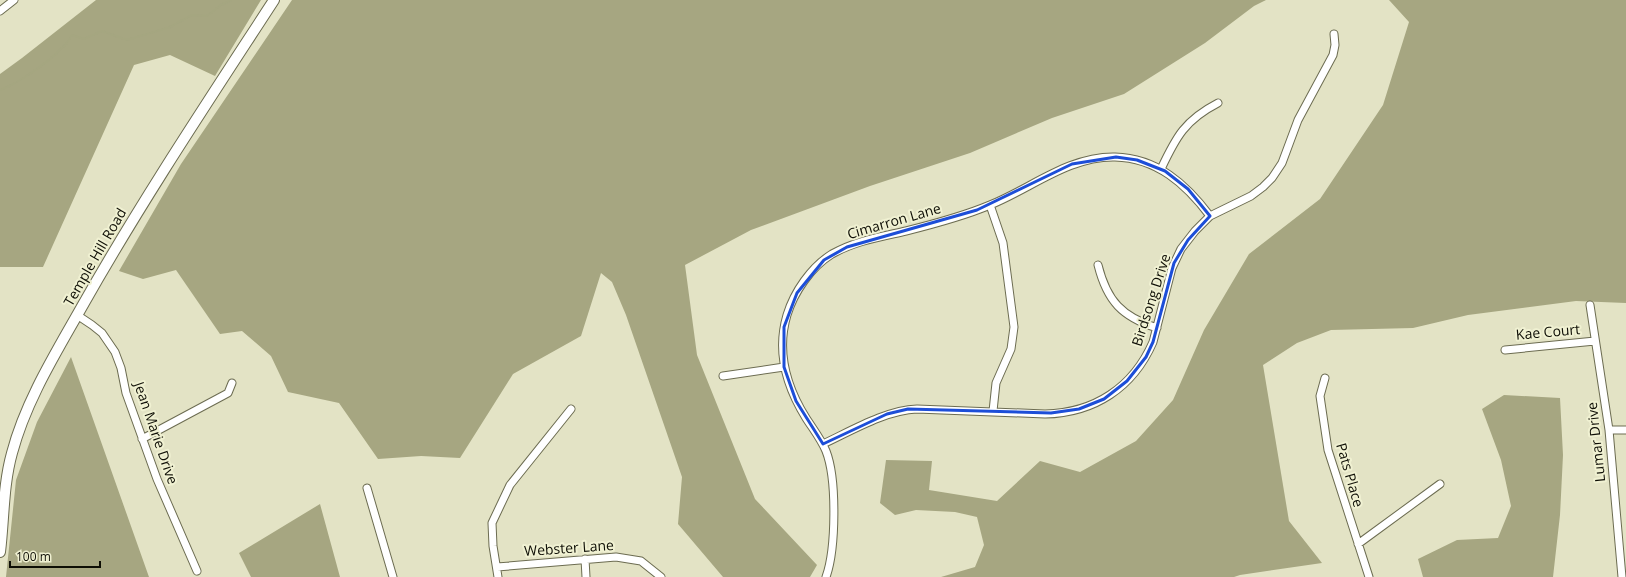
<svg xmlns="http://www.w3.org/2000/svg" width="1626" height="577" font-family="'Open Sans',sans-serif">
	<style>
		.forest { fill: #a6a681 }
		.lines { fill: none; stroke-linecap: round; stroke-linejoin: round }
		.stream { stroke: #a5a680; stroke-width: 2 }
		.street-casing { stroke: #6c6c51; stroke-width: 9 }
		.secondary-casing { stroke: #6c6c51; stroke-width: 12 }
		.street { stroke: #fff; stroke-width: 7 }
		.secondary { stroke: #fff; stroke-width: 10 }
		.marked { fill: none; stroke: #1d4ed8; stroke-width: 3; stroke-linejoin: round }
		.labels { text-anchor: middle; stroke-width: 4; stroke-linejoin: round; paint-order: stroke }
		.street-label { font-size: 14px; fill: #0e0e05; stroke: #f0f1d2 }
	</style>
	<rect width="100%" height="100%" fill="#e3e3c5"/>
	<path class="forest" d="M 96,0 L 261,0 L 215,76 L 170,55 L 134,65 L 43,267 L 0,267 L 0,74 L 22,58 Z
		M 292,0 L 1266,0 L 1254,6 L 1205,43 L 1124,94 L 1052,118 L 970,153 L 870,186 L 751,230 L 685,265 L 697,355 L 755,499 L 817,565 L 810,577 L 723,577 L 678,524 L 682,477 L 626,315 L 612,282 L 601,273 L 581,336 L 513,374 L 460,458 L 421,456 L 378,459 L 339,403 L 288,392 L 271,356 L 242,331 L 220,334 L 176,270 L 143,279 L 119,271 L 181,164 Z
		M 1389,0 L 1626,0 L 1626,303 L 1576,301 L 1468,315 L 1413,328 L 1331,330 L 1297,343 L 1263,365 L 1289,521 L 1322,563 L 1240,575 L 1234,577 L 941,577 L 975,567 L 984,545 L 977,517 L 955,512 L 916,510 L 895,515 L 880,503 L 886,460 L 932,461 L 929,490 L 997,501 L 1040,461 L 1080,472 L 1136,441 L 1173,400 L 1204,330 L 1249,254 L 1320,199 L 1383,105 L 1409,22 Z
		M 71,357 L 149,577 L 6,577 L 16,480 L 37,422 Z
		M 1504,395 L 1560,398 L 1563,455 L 1560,515 L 1553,577 L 1423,577 L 1418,559 L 1457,540 L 1498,538 L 1511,506 L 1501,460 L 1482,409 Z
		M 320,504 L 340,577 L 251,577 L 239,553 Z"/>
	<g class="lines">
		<path class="stream" d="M 0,90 C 19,83 49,62 63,47 C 67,44 69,39 72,35 L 84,39 L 102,31 L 127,40 L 170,27 L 192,15 L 207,16 L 221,5 L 231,0"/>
		<g class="street-casing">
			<path id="street" d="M 0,11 L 14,0
				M 1161,169 C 1176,137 1185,120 1218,103
				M 990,205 L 1003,243 L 1014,327 L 1011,349 L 996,383 L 993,411
				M 1098,265 C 1107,301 1122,317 1157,328
				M 1590,305 L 1609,430 L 1622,577
				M 77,315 L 92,325 L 102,333 L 115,352 L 121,368 L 126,393 L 157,479 L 197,571
				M 1505,350 L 1595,341
				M 723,376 L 784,367
				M 1325,378 L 1320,396 L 1328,450 L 1369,577
				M 1609,430 L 1626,430
				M 142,439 L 228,393 L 232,383
				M 823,444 C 851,431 886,410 917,409 L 1045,414 C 1094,413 1133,388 1153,342 L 1172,268 L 1181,249 L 1195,231 L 1210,216 L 1251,196 L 1263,187 L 1272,178 L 1282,163 L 1298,120 L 1333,55 L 1335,45 L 1334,34
				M 367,488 L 393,577
				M 1358,544 L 1440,484
				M 585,559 L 586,577
				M 497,567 L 616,557 L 641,561 L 661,577
				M 498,577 L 493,546 L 492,523 L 510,485 L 571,409
				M 826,577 C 836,549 837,479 826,451 C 821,439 813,429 806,418 C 786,386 776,352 787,315 C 794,292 811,267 832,254 C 855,241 880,237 906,231 C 934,224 964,216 990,205 C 1032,188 1069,156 1115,157 C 1157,158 1186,184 1210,216"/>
		</g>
		<g class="secondary-casing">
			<path id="secondary" d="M 0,552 C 4,519 3,485 12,453 C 26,400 57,351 84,303 C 143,199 209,100 274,0"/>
		</g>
		<use href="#street" class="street"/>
		<use href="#secondary" class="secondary"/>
	</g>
	<path class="marked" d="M 1116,157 L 1137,160 L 1165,171 L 1188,189 L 1210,216 L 1188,240 L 1174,263 L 1153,342 L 1146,357 L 1127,381 L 1104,399 L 1079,409 L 1051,413 L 908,409 L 887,414 L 823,444 L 796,401 L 784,367 L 784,327 L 797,293 L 824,260 L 847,247 L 977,210 L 1072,164 Z"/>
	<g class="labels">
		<g class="street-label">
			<text transform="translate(894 221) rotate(-16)" y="5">Cimarron Lane</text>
			<text transform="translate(95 257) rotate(-60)" y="5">Temple Hill Road</text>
			<text transform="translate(1151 300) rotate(-72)" y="5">Birdsong Drive</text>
			<text transform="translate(1548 332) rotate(-5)" y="5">Kae Court</text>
			<text transform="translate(156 433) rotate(71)" y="5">Jean Marie Drive</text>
			<text transform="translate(1596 442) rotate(-96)" y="5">Lumar Drive</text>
			<text transform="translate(1350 475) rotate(74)" y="5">Pats Place</text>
			<text transform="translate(569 548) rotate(-4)" y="5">Webster Lane</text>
		</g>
	</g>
	<path d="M10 561v6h90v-6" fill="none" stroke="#0e0e05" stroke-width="2"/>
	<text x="16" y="561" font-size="12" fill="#0e0e05" stroke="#f0f1d2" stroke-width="3" paint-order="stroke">100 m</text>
</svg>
